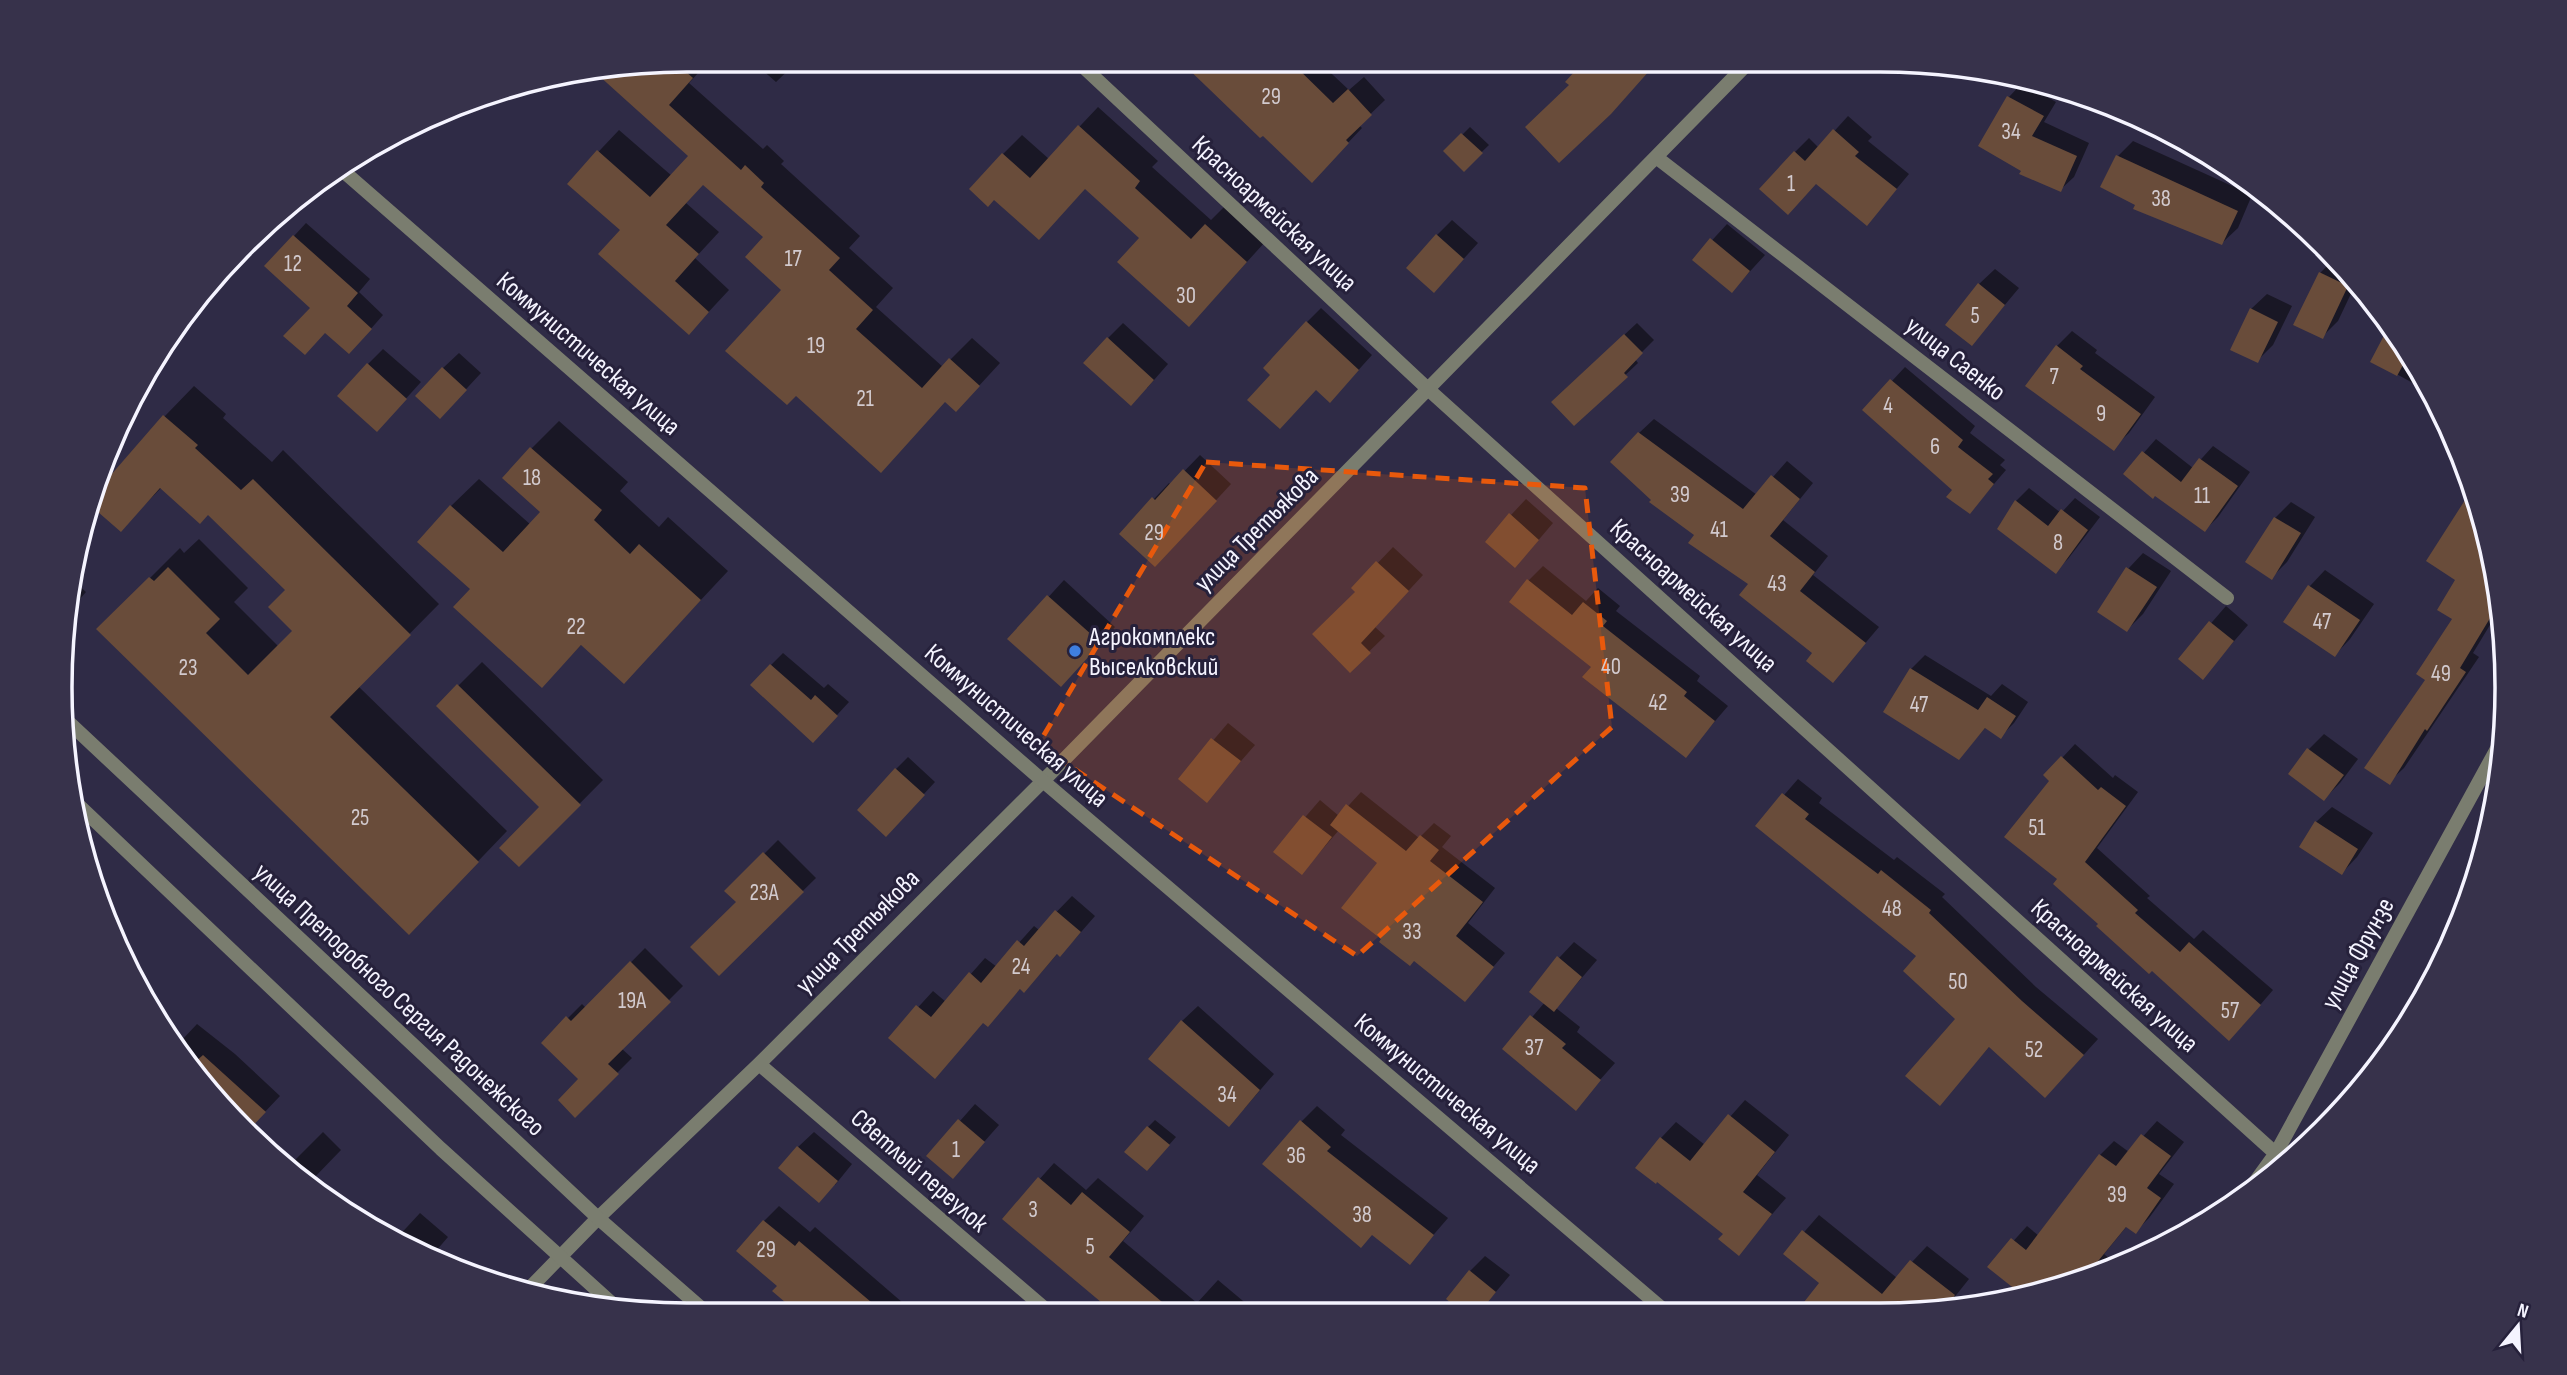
<svg xmlns="http://www.w3.org/2000/svg" width="2567" height="1375" font-family="'Sofia Sans Condensed',sans-serif">
	<style>
		.shadow { fill: #0007 }
		.building { fill: #694c3a }
		.lines { fill: none; stroke-linecap: round; stroke-linejoin: round }
		.minor { stroke: #7a7d6f; stroke-width: 14 }
		.tertiary { stroke: #7a7d6f; stroke-width: 14 }
		.marked { fill: #e8590c; fill-opacity: 0.2; stroke: #e8590c; stroke-width: 5; stroke-dasharray: 14 9; stroke-linejoin: round }
		.shop-dot { fill: #3f7fe0; stroke: #26213b; stroke-width: 2.5 }
		.labels { text-anchor: middle; stroke-width: 6; stroke-linejoin: round; paint-order: stroke }
		.number-label { font-size: 23px; fill: #d2cace }
		.street-label { font-size: 26px; fill: #f5f4ff; stroke: #26213b }
		.poi-label { font-size: 26px; fill: #f5f4ff; stroke: #26213b; text-anchor: start }
		.rim { fill: none; stroke: #f5f4ff; stroke-width: 3.5 }
	</style>
	<rect width="100%" height="100%" fill="#2f2b46"/>
	<path class="shadow" d="M 688,60 L 710,60 L 689,83 L 763,149 L 767,145 L 784,161 L 781,164 L 860,236 L 849,248 L 893,288 L 876,307 L 943,367 L 972,338 L 1000,363 L 977,388 L 946,400 L 796,394 L 783,289 L 766,237 L 704,183 L 686,203 L 719,232 L 695,258 L 729,290 L 689,333 L 622,230 L 569,183 L 619,130 L 672,176 L 690,156 L 600,74 Z
		M 751,60 L 799,60 L 776,82 Z
		M 1183,60 L 1317,60 L 1349,90 L 1364,77 L 1385,100 L 1359,125 L 1362,128 L 1326,166 Z
		M 2022,83 L 2056,102 L 2044,122 L 2089,143 L 2074,177 L 2060,190 L 1981,145 L 2009,97 Z
		M 1098,107 L 1158,161 L 1152,167 L 1211,220 L 1225,206 L 1265,242 L 1208,305 L 1141,237 L 1086,187 L 1057,219 L 1003,154 L 1022,135 L 1049,159 Z
		M 1848,116 L 1872,137 L 1868,141 L 1909,174 L 1867,224 L 1817,183 L 1795,152 L 1809,138 L 1819,148 Z
		M 1470,127 L 1489,145 L 1464,169 L 1446,151 Z
		M 2133,141 L 2252,195 L 2238,228 L 2222,243 L 2137,204 L 2118,156 Z
		M 1452,220 L 1478,243 L 1449,275 L 1437,235 Z
		M 306,223 L 370,279 L 359,292 L 383,315 L 362,339 L 325,332 L 312,308 L 294,236 Z
		M 1727,224 L 1765,255 L 1732,291 L 1694,260 Z
		M 2335,258 L 2357,281 L 2338,321 L 2322,337 L 2295,324 L 2320,273 Z
		M 1995,269 L 2019,288 L 1972,344 L 1979,284 Z
		M 2267,294 L 2292,306 L 2273,345 L 2257,361 L 2251,309 Z
		M 1321,308 L 1372,355 L 1344,386 L 1317,389 L 1273,375 L 1307,322 Z
		M 1123,323 L 1168,364 L 1147,388 L 1108,338 Z
		M 1637,323 L 1654,340 L 1635,359 L 1638,363 L 1574,424 L 1565,390 Z
		M 2390,327 L 2424,374 L 2427,381 L 2420,387 L 2373,361 Z
		M 2072,331 L 2097,350 L 2095,353 L 2155,397 L 2129,433 L 2113,448 L 2057,346 Z
		M 383,349 L 421,382 L 392,414 L 368,364 Z
		M 459,353 L 481,373 L 455,401 L 443,368 Z
		M 1905,367 L 1975,426 L 1970,433 L 2005,460 L 2000,465 L 2006,470 L 1970,512 L 1954,490 L 1865,410 Z
		M 194,386 L 226,414 L 223,418 L 272,462 L 283,450 L 439,604 L 358,686 L 507,831 L 438,903 L 99,629 L 180,548 L 184,553 L 199,539 L 248,588 L 234,602 L 279,647 L 294,631 L 287,590 L 209,513 L 162,487 L 121,529 L 91,503 L 94,496 L 165,416 Z
		M 1654,419 L 1757,495 L 1787,461 L 1813,483 L 1783,520 L 1828,556 L 1813,575 L 1879,627 L 1833,681 L 1814,653 L 1751,583 L 1696,534 L 1639,433 Z
		M 559,421 L 628,482 L 620,491 L 659,527 L 668,517 L 728,571 L 624,682 L 582,644 L 542,686 L 473,589 L 451,506 L 479,479 L 531,525 L 543,512 L 531,449 Z
		M 2156,439 L 2193,468 L 2213,446 L 2250,472 L 2218,517 L 2205,530 L 2125,474 Z
		M 1200,455 L 1231,484 L 1171,549 L 1154,499 L 1169,483 L 1171,485 Z
		M 2475,487 L 2502,605 L 2473,653 L 2479,657 L 2404,768 L 2389,782 L 2428,680 L 2455,619 L 2457,579 L 2428,561 Z
		M 2029,488 L 2061,513 L 2075,498 L 2100,517 L 2068,559 L 2055,571 L 1999,528 L 2016,501 Z
		M 1526,499 L 1553,523 L 1530,550 L 1511,515 Z
		M 2291,502 L 2315,517 L 2287,562 L 2272,577 L 2247,562 L 2275,518 Z
		M 1393,547 L 1423,575 L 1375,627 L 1385,636 L 1350,670 L 1358,592 L 1354,588 Z
		M 2143,553 L 2171,571 L 2143,614 L 2127,630 L 2128,569 Z
		M 1543,566 L 1586,601 L 1598,588 L 1620,606 L 1616,611 L 1700,676 L 1697,681 L 1728,706 L 1686,755 L 1593,666 L 1528,581 Z
		M 2325,570 L 2374,604 L 2350,639 L 2335,655 L 2286,622 L 2310,586 Z
		M 1064,580 L 1115,627 L 1076,669 L 1010,639 Z
		M 75,582 L 86,592 L 73,607 Z
		M 2226,606 L 2248,625 L 2203,677 L 2180,659 Z
		M 783,653 L 824,688 L 828,684 L 849,702 L 825,728 L 771,665 Z
		M 1925,655 L 1991,696 L 2002,684 L 2028,702 L 2014,723 L 2001,736 L 1986,727 L 1959,758 L 1911,669 Z
		M 482,662 L 603,780 L 519,865 L 542,807 L 438,706 Z
		M 1228,723 L 1255,745 L 1207,800 L 1181,778 Z
		M 2324,734 L 2358,759 L 2340,783 L 2324,799 L 2309,749 Z
		M 2075,744 L 2113,778 L 2115,775 L 2138,792 L 2097,848 L 2150,896 L 2147,898 L 2194,939 L 2203,930 L 2273,990 L 2242,1026 L 2100,924 L 2060,879 L 2052,781 L 2062,758 Z
		M 908,757 L 935,782 L 898,822 L 896,769 Z
		M 1798,779 L 1822,798 L 1819,803 L 1894,860 L 1897,857 L 1945,894 L 1942,897 L 2036,987 L 2098,1039 L 2060,1081 L 1990,1046 L 1940,1103 L 1957,1019 L 1919,956 L 1758,825 Z
		M 1361,792 L 1419,838 L 1434,823 L 1451,836 L 1442,847 L 1495,888 L 1468,923 L 1505,953 L 1465,1000 L 1380,862 L 1339,830 L 1302,873 L 1275,852 L 1320,800 L 1339,816 Z
		M 2332,807 L 2373,833 L 2357,857 L 2342,873 L 2316,822 Z
		M 778,840 L 816,878 L 719,973 L 738,902 L 727,891 Z
		M 1072,896 L 1095,916 L 1075,939 L 1060,954 L 1058,953 L 1039,975 L 1021,988 L 988,1025 L 984,1021 L 935,1077 L 890,1038 L 933,991 L 946,1002 L 985,958 L 997,967 L 1034,926 L 1039,930 Z
		M 1574,942 L 1597,960 L 1556,1008 L 1580,1027 L 1577,1032 L 1615,1063 L 1575,1108 L 1505,1049 L 1545,1002 L 1559,958 Z
		M 645,948 L 683,986 L 621,1048 L 632,1058 L 575,1115 L 581,1079 L 543,1043 L 582,1004 L 586,1008 Z
		M 1198,1006 L 1274,1074 L 1244,1109 L 1182,1021 Z
		M 197,1024 L 235,1054 L 280,1096 L 245,1133 L 180,1042 Z
		M 1745,1100 L 1789,1135 L 1757,1175 L 1786,1198 L 1739,1253 L 1725,1234 L 1658,1180 L 1661,1138 L 1676,1122 L 1705,1145 Z
		M 975,1104 L 999,1125 L 953,1177 L 929,1156 Z
		M 1317,1106 L 1345,1130 L 1341,1135 L 1448,1218 L 1410,1262 L 1301,1122 Z
		M 1155,1120 L 1176,1137 L 1154,1162 L 1148,1127 Z
		M 2157,1121 L 2184,1142 L 2159,1174 L 2174,1184 L 2149,1218 L 2135,1232 L 2127,1226 L 2104,1254 L 2118,1266 L 2116,1269 L 2023,1294 L 1990,1267 L 2027,1226 L 2039,1236 L 2100,1155 L 2114,1141 L 2129,1152 Z
		M 323,1132 L 341,1150 L 312,1180 L 290,1165 Z
		M 814,1132 L 852,1164 L 835,1185 L 798,1147 Z
		M 1054,1163 L 1086,1190 L 1098,1178 L 1144,1216 L 1123,1241 L 1197,1303 L 1218,1280 L 1249,1306 L 1243,1312 L 1115,1313 L 1004,1219 Z
		M 779,1206 L 810,1232 L 815,1227 L 910,1309 L 906,1313 L 801,1314 L 779,1286 L 764,1221 Z
		M 420,1213 L 448,1237 L 430,1258 L 409,1251 L 395,1240 Z
		M 1819,1215 L 1897,1278 L 1927,1246 L 1969,1279 L 1945,1309 L 1947,1310 L 1820,1311 L 1822,1282 L 1785,1254 Z
		M 1485,1256 L 1510,1275 L 1479,1312 L 1470,1271 Z"/>
	<path class="building" d="M 1179,60 L 1289,60 L 1333,103 L 1348,89 L 1372,115 L 1346,140 L 1349,143 L 1312,183 L 1263,136 L 1260,138 Z
		M 1585,60 L 1658,61 L 1611,114 L 1559,163 L 1525,127 L 1569,85 L 1565,82 Z
		M 675,62 L 693,78 L 669,105 L 741,170 L 745,165 L 764,183 L 761,187 L 840,258 L 829,270 L 873,310 L 856,329 L 922,388 L 949,358 L 980,386 L 956,412 L 945,402 L 881,473 L 796,396 L 787,405 L 725,351 L 781,290 L 745,257 L 763,237 L 703,185 L 666,225 L 699,254 L 675,281 L 709,312 L 689,335 L 598,254 L 620,230 L 567,184 L 597,150 L 650,197 L 688,156 L 597,74 Z
		M 2007,96 L 2044,116 L 2032,136 L 2077,156 L 2061,192 L 2019,174 L 2021,171 L 1978,146 Z
		M 1078,125 L 1140,181 L 1135,188 L 1191,239 L 1205,224 L 1247,262 L 1189,327 L 1117,262 L 1139,238 L 1085,189 L 1039,240 L 994,200 L 988,207 L 969,189 L 1002,153 L 1030,178 Z
		M 1833,129 L 1859,152 L 1855,156 L 1897,189 L 1867,226 L 1816,184 L 1788,215 L 1759,189 L 1794,151 L 1805,161 Z
		M 1461,133 L 1483,153 L 1464,172 L 1443,151 Z
		M 2116,155 L 2238,211 L 2222,245 L 2133,209 L 2135,205 L 2100,187 Z
		M 1436,234 L 1464,259 L 1434,293 L 1406,268 Z
		M 293,235 L 358,293 L 347,306 L 372,329 L 349,354 L 325,333 L 305,355 L 283,336 L 310,308 L 264,266 Z
		M 1710,238 L 1750,271 L 1732,293 L 1692,260 Z
		M 2319,272 L 2348,286 L 2323,339 L 2293,325 Z
		M 1978,283 L 2005,305 L 1972,346 L 1945,325 Z
		M 2250,308 L 2278,322 L 2258,363 L 2230,350 Z
		M 1306,321 L 1359,370 L 1330,403 L 1316,390 L 1280,429 L 1247,400 L 1270,375 L 1263,368 Z
		M 2389,326 L 2409,354 L 2397,376 L 2370,362 Z
		M 1624,334 L 1643,353 L 1624,373 L 1628,377 L 1574,426 L 1551,402 Z
		M 1107,337 L 1154,380 L 1131,406 L 1083,363 Z
		M 2056,345 L 2083,366 L 2080,369 L 2141,414 L 2114,451 L 2025,386 Z
		M 367,363 L 407,399 L 377,432 L 337,396 Z
		M 442,367 L 467,390 L 440,419 L 415,396 Z
		M 1890,379 L 1963,440 L 1958,447 L 1993,474 L 1988,479 L 1994,484 L 1970,514 L 1946,497 L 1952,490 L 1862,410 Z
		M 163,415 L 198,445 L 195,448 L 241,490 L 253,479 L 411,635 L 330,717 L 479,862 L 409,935 L 96,629 L 149,577 L 154,581 L 168,567 L 220,619 L 206,633 L 248,675 L 292,631 L 268,607 L 285,590 L 208,515 L 200,524 L 160,488 L 121,532 L 90,505 L 97,491 Z
		M 1638,432 L 1743,509 L 1771,475 L 1800,499 L 1770,536 L 1815,572 L 1800,591 L 1866,643 L 1833,683 L 1806,661 L 1812,653 L 1739,595 L 1748,584 L 1688,543 L 1694,535 L 1649,502 L 1651,500 L 1610,462 Z
		M 530,447 L 602,510 L 594,520 L 630,554 L 639,544 L 701,600 L 624,684 L 581,645 L 542,688 L 453,607 L 470,589 L 417,542 L 450,505 L 503,552 L 540,512 L 502,478 Z
		M 2142,451 L 2181,482 L 2199,458 L 2238,486 L 2205,532 L 2155,496 L 2153,499 L 2123,474 Z
		M 1183,469 L 1217,501 L 1155,567 L 1119,534 L 1152,497 L 1155,500 Z
		M 2474,486 L 2501,600 L 2460,668 L 2466,672 L 2427,731 L 2425,729 L 2390,785 L 2364,768 L 2425,680 L 2416,674 L 2452,619 L 2437,610 L 2455,580 L 2426,561 Z
		M 2015,500 L 2048,526 L 2061,509 L 2088,530 L 2056,574 L 1997,529 Z
		M 1509,513 L 1539,540 L 1515,568 L 1485,542 Z
		M 2274,517 L 2301,533 L 2272,580 L 2245,562 Z
		M 1376,561 L 1409,591 L 1361,643 L 1371,653 L 1350,673 L 1312,634 L 1355,592 L 1351,588 Z
		M 2126,567 L 2157,587 L 2127,632 L 2097,612 Z
		M 1527,579 L 1572,615 L 1583,602 L 1607,621 L 1603,626 L 1687,692 L 1684,696 L 1715,721 L 1686,758 L 1582,677 L 1591,667 L 1509,602 Z
		M 2308,585 L 2360,620 L 2335,657 L 2283,622 Z
		M 1047,595 L 1101,643 L 1061,687 L 1007,639 Z
		M 2209,621 L 2234,641 L 2203,680 L 2178,659 Z
		M 770,664 L 811,700 L 815,695 L 838,716 L 813,743 L 750,685 Z
		M 1910,668 L 1978,710 L 1987,697 L 2016,716 L 2001,739 L 1985,728 L 1959,760 L 1883,712 Z
		M 457,684 L 581,805 L 519,867 L 499,848 L 539,807 L 436,706 Z
		M 1211,738 L 1241,761 L 1207,803 L 1178,779 Z
		M 2307,748 L 2344,775 L 2324,801 L 2288,774 Z
		M 2061,756 L 2098,790 L 2101,787 L 2126,806 L 2085,862 L 2138,910 L 2135,913 L 2180,952 L 2189,942 L 2261,1005 L 2229,1041 L 2152,971 L 2149,974 L 2096,926 L 2098,924 L 2053,884 L 2057,879 L 2004,837 L 2049,781 L 2043,775 Z
		M 895,768 L 925,795 L 886,837 L 857,810 Z
		M 1782,793 L 1809,814 L 1805,819 L 1878,874 L 1881,870 L 1931,910 L 1929,913 L 2022,1001 L 2084,1055 L 2045,1098 L 1989,1047 L 1940,1106 L 1905,1076 L 1955,1019 L 1903,971 L 1916,956 L 1755,826 Z
		M 1346,804 L 1406,851 L 1420,835 L 1439,850 L 1430,861 L 1483,902 L 1456,936 L 1494,967 L 1465,1002 L 1414,961 L 1410,966 L 1379,942 L 1381,939 L 1341,908 L 1377,863 L 1330,825 Z
		M 1303,815 L 1332,837 L 1302,875 L 1273,852 Z
		M 2315,821 L 2358,849 L 2342,875 L 2299,847 Z
		M 763,852 L 804,892 L 719,976 L 690,947 L 736,902 L 724,891 Z
		M 1055,910 L 1081,932 L 1060,957 L 1057,954 L 1024,993 L 1020,989 L 988,1027 L 983,1023 L 935,1079 L 888,1038 L 916,1005 L 931,1017 L 969,972 L 981,983 L 1017,940 L 1024,946 Z
		M 1557,956 L 1582,977 L 1554,1012 L 1529,992 Z
		M 630,961 L 671,1002 L 608,1064 L 619,1074 L 575,1118 L 558,1100 L 578,1079 L 541,1043 L 566,1016 L 571,1021 Z
		M 1530,1015 L 1566,1044 L 1562,1048 L 1601,1080 L 1576,1111 L 1502,1049 Z
		M 1181,1020 L 1260,1090 L 1229,1127 L 1148,1059 Z
		M 203,1055 L 266,1112 L 246,1133 L 194,1063 Z
		M 1728,1114 L 1775,1152 L 1743,1192 L 1772,1214 L 1739,1256 L 1718,1239 L 1723,1234 L 1657,1182 L 1656,1184 L 1635,1168 L 1660,1137 L 1690,1161 Z
		M 958,1119 L 985,1142 L 953,1179 L 926,1156 Z
		M 1300,1120 L 1331,1147 L 1327,1151 L 1434,1235 L 1410,1265 L 1372,1235 L 1361,1248 L 1262,1164 Z
		M 1147,1126 L 1170,1145 L 1147,1171 L 1124,1152 Z
		M 2141,1134 L 2171,1156 L 2147,1188 L 2161,1198 L 2136,1234 L 2126,1227 L 2085,1277 L 2021,1294 L 1987,1267 L 2011,1238 L 2026,1250 L 2099,1154 L 2116,1166 Z
		M 797,1146 L 838,1181 L 819,1203 L 778,1168 Z
		M 1038,1177 L 1071,1205 L 1082,1192 L 1130,1232 L 1109,1257 L 1175,1313 L 1114,1313 L 1002,1219 Z
		M 763,1220 L 795,1246 L 799,1241 L 884,1313 L 799,1314 L 772,1291 L 777,1286 L 736,1251 Z
		M 1802,1230 L 1882,1294 L 1910,1260 L 1955,1295 L 1943,1310 L 1797,1311 L 1819,1283 L 1783,1254 Z
		M 1469,1270 L 1496,1292 L 1480,1312 L 1462,1312 L 1446,1299 Z"/>
	<g class="lines">
		<path class="minor" d="M 1076,60 L 1429,390 L 2284,1161
			M 1656,157 L 2227,598
			M 759,1064 L 1050,1313
			M 2247,1193 L 2276,1153 L 2505,734
			M 524,1294 L 598,1218 L 759,1064 L 1043,781 L 1750,61"/>
		<path class="tertiary" d="M 342,170 L 1043,781 L 1665,1311
			M 62,716 L 598,1218 L 708,1314
			M 72,799 L 441,1149 L 618,1309"/>
	</g>
	<path class="marked" d="M 1206,462 L 1585,488 L 1612,727 L 1357,956 L 1038,745 Z"/>
	<circle class="shop-dot" cx="1075" cy="651" r="7"/>
	<g class="labels">
		<g class="number-label">
			<text x="1271" y="104">29</text>
			<text x="2011" y="139">34</text>
			<text x="1791" y="191">1</text>
			<text x="2161" y="206">38</text>
			<text x="793" y="266">17</text>
			<text x="293" y="271">12</text>
			<text x="1186" y="303">30</text>
			<text x="1975" y="323">5</text>
			<text x="816" y="353">19</text>
			<text x="2054" y="384">7</text>
			<text x="865" y="406">21</text>
			<text x="1888" y="413">4</text>
			<text x="2101" y="421">9</text>
			<text x="1935" y="454">6</text>
			<text x="532" y="485">18</text>
			<text x="1680" y="502">39</text>
			<text x="2202" y="503">11</text>
			<text x="1719" y="537">41</text>
			<text x="1154" y="540">29</text>
			<text x="2058" y="550">8</text>
			<text x="1777" y="591">43</text>
			<text x="2322" y="629">47</text>
			<text x="576" y="634">22</text>
			<text x="1611" y="674">40</text>
			<text x="188" y="675">23</text>
			<text x="2441" y="681">49</text>
			<text x="1658" y="710">42</text>
			<text x="1919" y="712">47</text>
			<text x="360" y="825">25</text>
			<text x="2037" y="835">51</text>
			<text x="764" y="900">23А</text>
			<text x="1892" y="916">48</text>
			<text x="1412" y="939">33</text>
			<text x="1021" y="974">24</text>
			<text x="1958" y="989">50</text>
			<text x="632" y="1008">19А</text>
			<text x="2230" y="1018">57</text>
			<text x="1534" y="1055">37</text>
			<text x="2034" y="1057">52</text>
			<text x="1227" y="1102">34</text>
			<text x="956" y="1157">1</text>
			<text x="1296" y="1163">36</text>
			<text x="2117" y="1202">39</text>
			<text x="1033" y="1217">3</text>
			<text x="1362" y="1222">38</text>
			<text x="1090" y="1254">5</text>
			<text x="766" y="1257">29</text>
		</g>
		<g class="street-label">
			<text transform="translate(1275 213) rotate(43)" y="9">Красноармейская улица</text>
			<text transform="translate(589 353) rotate(41)" y="9">Коммунистическая улица</text>
			<text transform="translate(1956 358) rotate(38)" y="9">улица Саенко</text>
			<text transform="translate(1256 529) rotate(-45)" y="9">улица Третьякова</text>
			<text transform="translate(1694 595) rotate(42)" y="9">Красноармейская улица</text>
			<text transform="translate(1017 725) rotate(41)" y="9">Коммунистическая улица</text>
			<text transform="translate(857 931) rotate(-45)" y="9">улица Третьякова</text>
			<text transform="translate(2357 953) rotate(-61)" y="9">улица Фрунзе</text>
			<text transform="translate(2115 975) rotate(42)" y="9">Красноармейская улица</text>
			<text transform="translate(400 999) rotate(43)" y="9">улица Преподобного Сергия Радонежского</text>
			<text transform="translate(1448 1093) rotate(40)" y="9">Коммунистическая улица</text>
			<text transform="translate(920 1170) rotate(41)" y="9">Светлый переулок</text>
		</g>
		<g class="poi-label">
			<text x="1089" y="645">Агрокомплекс<tspan x="1089" dy="30">Выселковский</tspan></text>
		</g>
	</g>
	<path d="M0 0H2567V1375H0ZM687 72H1880A615 615 0 0 1 2495 687V688A615 615 0 0 1 1880 1303H687A615 615 0 0 1 72 688V687A615 615 0 0 1 687 72Z" fill="#37324b" fill-rule="evenodd"/>
	<path class="rim" d="M687 72H1880A615 615 0 0 1 2495 687V688A615 615 0 0 1 1880 1303H687A615 615 0 0 1 72 688V687A615 615 0 0 1 687 72Z"/>
	<g transform="translate(2518 1326) rotate(18)" stroke="#26213b" stroke-width="5" paint-order="stroke">
	<path d="M0-5L12 26L0 18L-12 26Z" fill="#f5f4ff"/>
	<text y="-10" font-size="19" font-weight="bold" text-anchor="middle" fill="#f5f4ff">N</text>
	</g>
</svg>
